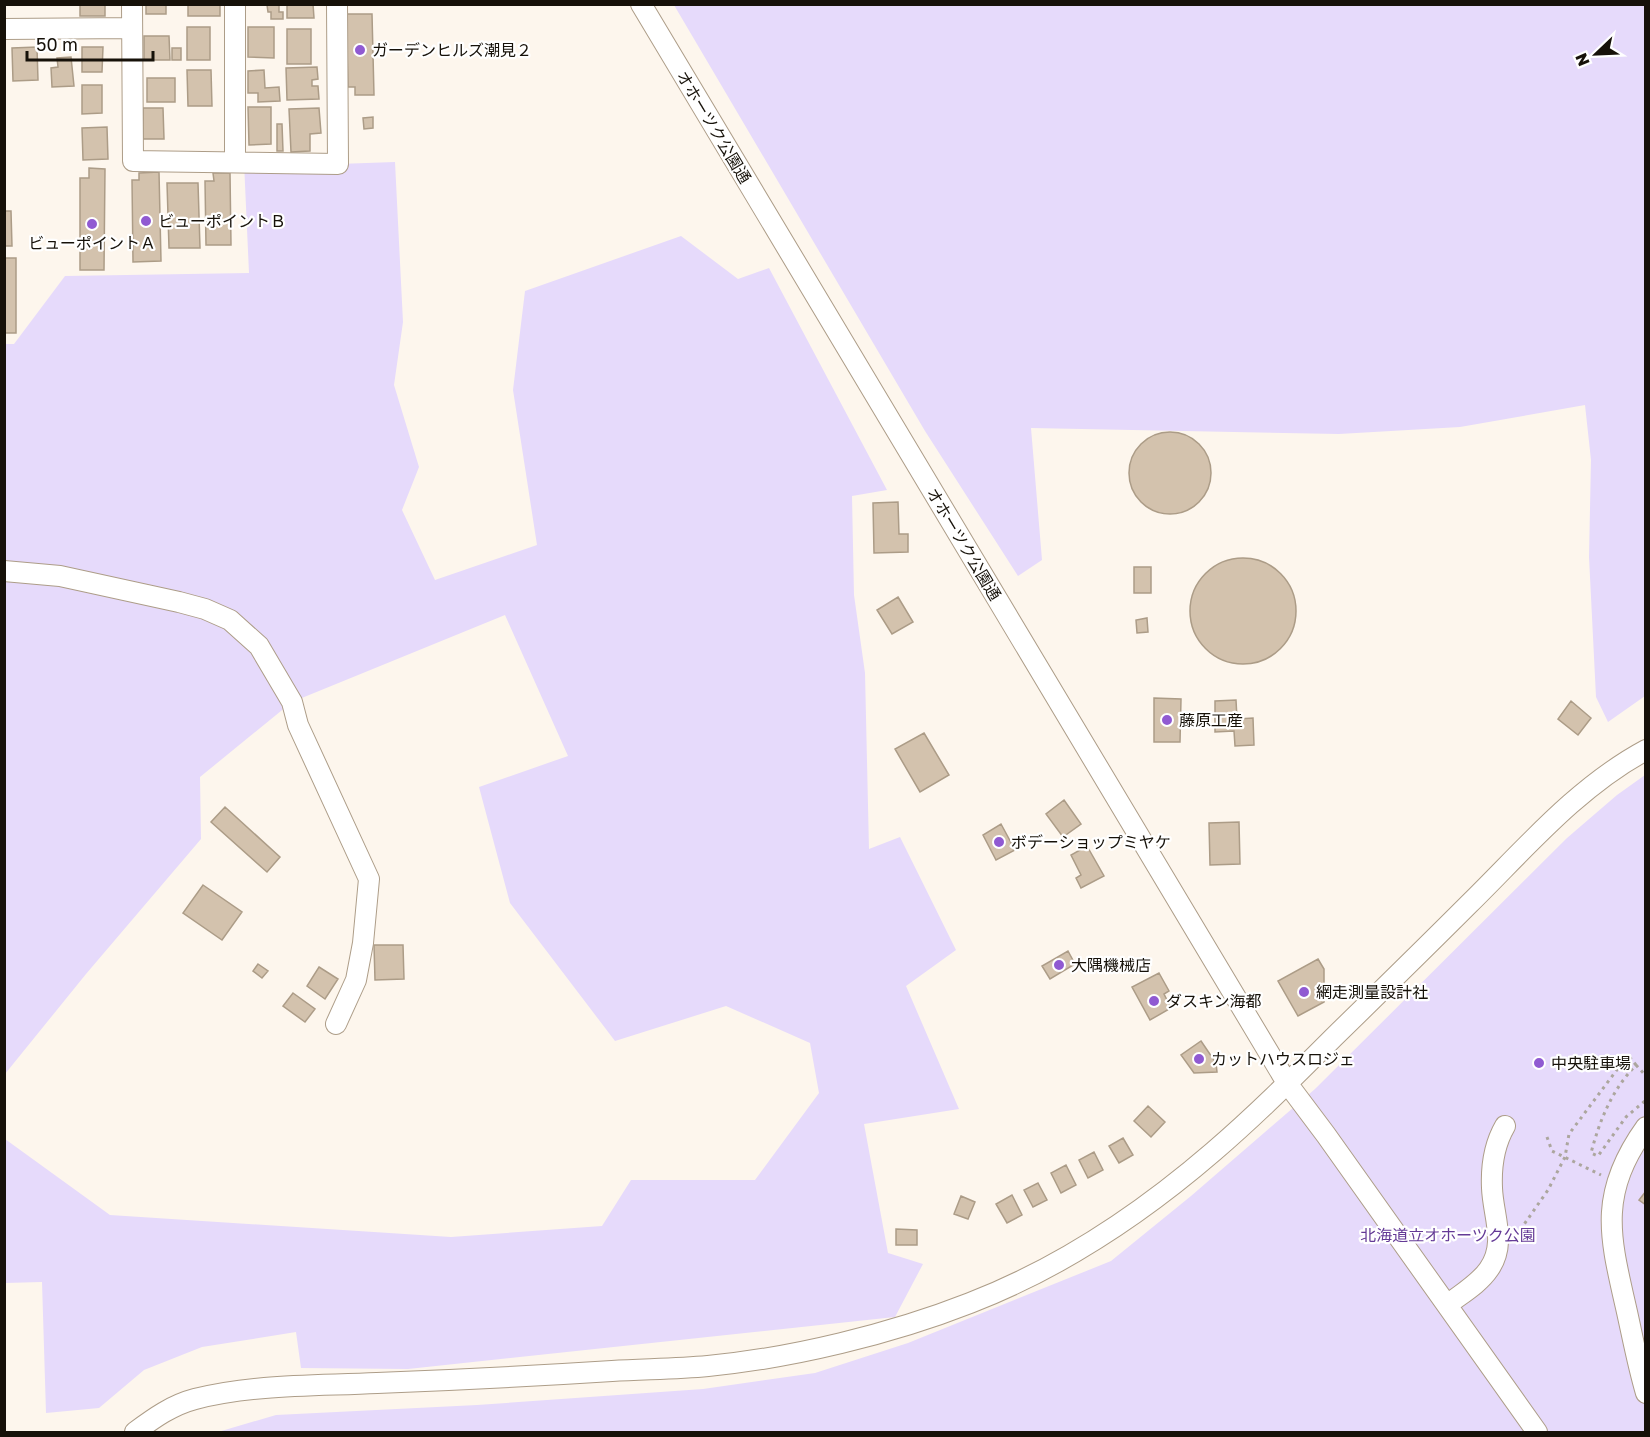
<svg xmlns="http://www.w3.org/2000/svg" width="1650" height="1437" font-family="'Golos Text','Noto Sans JP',sans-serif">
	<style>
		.green { fill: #e6dafb }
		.building { fill: #d3c2ad; stroke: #ac9c87; stroke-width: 1.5 }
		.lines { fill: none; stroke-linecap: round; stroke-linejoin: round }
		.minor-casing { stroke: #ad9d88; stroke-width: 22 }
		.path { stroke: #aca69e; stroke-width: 3; stroke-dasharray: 3 4.5; stroke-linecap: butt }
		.minor { stroke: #fff; stroke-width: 20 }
		.poi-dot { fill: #905ad2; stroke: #fff; stroke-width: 2 }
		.labels { text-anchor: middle; stroke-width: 4.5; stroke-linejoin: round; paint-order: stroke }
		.poi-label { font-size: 16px; fill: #161109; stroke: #fff; text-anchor: start }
		.street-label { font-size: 16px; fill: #161109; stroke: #fff }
		.park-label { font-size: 16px; fill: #643a96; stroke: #fff }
	</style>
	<rect width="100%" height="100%" fill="#fdf6ed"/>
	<path class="green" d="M 674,5 L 1645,5 L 1645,696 L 1608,722 L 1596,697 L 1589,557 L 1591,460 L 1585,405 L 1460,427 L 1339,434 L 1031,428 L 1042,560 L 1018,576 L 925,431 Z
		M 244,162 L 338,164 L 395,162 L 403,322 L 394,385 L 419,467 L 402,510 L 435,580 L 537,545 L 513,390 L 525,291 L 681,236 L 738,279 L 769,268 L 887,490 L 852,496 L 854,595 L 865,673 L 869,849 L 900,837 L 956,950 L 906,986 L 959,1109 L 864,1124 L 888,1253 L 923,1264 L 895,1317 L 408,1369 L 301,1368 L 296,1332 L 202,1347 L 144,1370 L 99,1408 L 46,1413 L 42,1282 L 5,1283 L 5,1139 L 110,1215 L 451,1237 L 602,1226 L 631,1180 L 755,1180 L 819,1093 L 810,1043 L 726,1006 L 615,1041 L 510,903 L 479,787 L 568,756 L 505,615 L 292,702 L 200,777 L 201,839 L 86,974 L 5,1074 L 5,344 L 14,344 L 65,276 L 249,273 Z
		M 1645,775 L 1645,1432 L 218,1432 L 276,1415 L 477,1405 L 703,1389 L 815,1373 L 908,1343 L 1111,1261 L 1191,1196 L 1315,1089 L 1567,838 L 1617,795 Z"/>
	<path class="building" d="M 80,4 L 105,4 L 105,16 L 80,16 Z
		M 146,4 L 166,4 L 166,14 L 146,14 Z
		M 188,4 L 220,4 L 220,16 L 188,16 Z
		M 287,4 L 313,4 L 314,18 L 287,18 Z
		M 267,5 L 279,5 L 279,12 L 283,12 L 283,19 L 271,19 L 271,12 L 268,12 Z
		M 346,14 L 372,14 L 374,95 L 355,95 L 355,87 L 348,87 Z
		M 187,27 L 210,27 L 210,60 L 187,60 Z
		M 248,27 L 274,27 L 274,58 L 248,57 Z
		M 287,29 L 311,29 L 311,64 L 287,64 Z
		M 144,36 L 169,36 L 170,60 L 144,60 Z
		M 37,47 L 38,80 L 13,81 L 12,48 Z
		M 82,47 L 103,47 L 102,72 L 82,72 Z
		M 172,48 L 181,48 L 181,60 L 172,60 Z
		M 71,57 L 74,86 L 52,87 L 51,68 L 58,67 L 57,58 Z
		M 317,67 L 318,79 L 312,80 L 312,86 L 318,86 L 319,99 L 287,100 L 286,68 Z
		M 187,70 L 211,70 L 212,106 L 188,106 Z
		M 264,70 L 265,88 L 279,87 L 280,101 L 258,102 L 258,93 L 248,93 L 248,71 Z
		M 147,78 L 175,78 L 175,102 L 147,102 Z
		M 82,85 L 102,85 L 102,113 L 82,114 Z
		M 248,107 L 271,107 L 271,144 L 249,145 Z
		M 143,108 L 163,108 L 164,139 L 143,139 Z
		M 319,108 L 321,133 L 310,134 L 310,151 L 291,152 L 289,109 Z
		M 373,117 L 373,128 L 364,129 L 363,118 Z
		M 277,124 L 282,124 L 283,151 L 277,151 Z
		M 107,127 L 108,159 L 83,160 L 82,128 Z
		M 89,168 L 105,169 L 104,270 L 80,270 L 80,178 L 89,178 Z
		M 159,172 L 161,261 L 133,262 L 132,180 L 139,180 L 139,173 Z
		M 213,173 L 230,173 L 231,245 L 206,245 L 205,181 L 214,181 Z
		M 167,183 L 198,183 L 200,248 L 169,248 Z
		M 4,211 L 11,211 L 12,246 L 4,246 Z
		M 4,258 L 16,258 L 16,333 L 4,333 Z
		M1129 473a41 41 0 1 1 82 0a41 41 0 1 1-82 0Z
		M 898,502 L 899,534 L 908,534 L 908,552 L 874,553 L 873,503 Z
		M1190 611a53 53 0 1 1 106 0a53 53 0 1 1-106 0Z
		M 1134,567 L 1151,567 L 1151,593 L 1134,593 Z
		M 898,597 L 913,622 L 892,634 L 877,610 Z
		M 1147,618 L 1148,632 L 1137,633 L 1136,620 Z
		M 1154,698 L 1181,699 L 1180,742 L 1154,742 Z
		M 1236,700 L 1237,719 L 1253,718 L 1254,745 L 1235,746 L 1234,731 L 1215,732 L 1215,701 Z
		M 1571,701 L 1591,718 L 1578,735 L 1558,719 Z
		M 924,733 L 949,775 L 920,792 L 895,749 Z
		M 1064,800 L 1081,824 L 1063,837 L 1046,814 Z
		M 225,807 L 280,857 L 267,872 L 211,822 Z
		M 1239,822 L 1240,864 L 1210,865 L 1209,823 Z
		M 1001,824 L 1015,850 L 996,860 L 983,835 Z
		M 1087,846 L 1104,876 L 1081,888 L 1076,878 L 1081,875 L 1071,855 Z
		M 203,885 L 242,912 L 222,940 L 183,913 Z
		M 374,945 L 403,945 L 404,979 L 375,980 Z
		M 1068,951 L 1075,964 L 1050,979 L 1042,966 Z
		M 1318,959 L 1324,969 L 1324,1002 L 1298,1016 L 1278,981 Z
		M 258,964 L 268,971 L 262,978 L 253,971 Z
		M 319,967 L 338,979 L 325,999 L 307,986 Z
		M 1159,973 L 1169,991 L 1164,994 L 1171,1008 L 1150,1020 L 1132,987 Z
		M 293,993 L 315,1009 L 305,1022 L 283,1006 Z
		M 1201,1041 L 1216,1063 L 1217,1072 L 1194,1073 L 1181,1055 Z
		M 1148,1106 L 1165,1122 L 1151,1137 L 1134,1121 Z
		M 1123,1138 L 1133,1155 L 1119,1163 L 1109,1146 Z
		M 1094,1152 L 1103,1170 L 1088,1178 L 1079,1160 Z
		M 1066,1165 L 1076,1185 L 1061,1193 L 1051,1173 Z
		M 1038,1183 L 1047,1200 L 1033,1207 L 1024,1190 Z
		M 1646,1191 L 1646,1205 L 1639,1200 Z
		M 1012,1195 L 1022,1215 L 1007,1223 L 996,1204 Z
		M 961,1196 L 975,1202 L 968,1219 L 954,1214 Z
		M 896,1229 L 917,1230 L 917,1245 L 896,1245 Z"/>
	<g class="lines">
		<g class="minor-casing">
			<path id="minor" d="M 132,4 L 133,161 L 338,164 L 337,4
				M 235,4 L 235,162
				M 641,4 L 1287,1083 L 1326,1135 L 1537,1432
				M 4,29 L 131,28
				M 4,571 L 60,576 L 179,602 L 205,609 L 230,620 L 259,646 L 292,702 L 298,725 L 369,879 L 363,943 L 356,980 L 336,1024
				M 1646,1127 C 1597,1195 1610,1237 1627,1312 C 1633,1339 1638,1366 1646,1393
				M 1447,1305 C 1461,1294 1479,1284 1489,1269 C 1507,1243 1493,1216 1492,1188 C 1491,1166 1494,1145 1505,1126
				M 135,1432 C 154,1418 172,1405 195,1399 C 254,1384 317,1386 377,1383 C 456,1380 534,1376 612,1371 C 644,1369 676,1369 708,1366 C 792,1358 891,1334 970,1303 C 1058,1269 1141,1214 1213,1152 C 1255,1116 1294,1077 1333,1038 C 1378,994 1424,949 1469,904 C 1524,850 1577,787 1646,750"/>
		</g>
		<path class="path" d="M 1636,1065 L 1646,1076
			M 1547,1137 L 1552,1151 L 1601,1175
			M 1516,1236 L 1548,1190 L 1565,1157 L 1569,1134 L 1628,1055 L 1636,1065 C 1612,1090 1600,1119 1591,1153 L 1598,1156 L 1626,1117 L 1646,1100"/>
		<use href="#minor" class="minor"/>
	</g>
	<g class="poi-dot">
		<circle cx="360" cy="50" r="6"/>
		<circle cx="146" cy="221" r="6"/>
		<circle cx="92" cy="224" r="6"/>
		<circle cx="1167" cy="720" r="6"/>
		<circle cx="999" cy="842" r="6"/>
		<circle cx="1059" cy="965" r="6"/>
		<circle cx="1304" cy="992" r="6"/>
		<circle cx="1154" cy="1001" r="6"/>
		<circle cx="1199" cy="1059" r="6"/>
		<circle cx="1539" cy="1063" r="6"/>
	</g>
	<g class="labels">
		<g class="poi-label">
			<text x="372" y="56">ガーデンヒルズ潮見２</text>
			<text x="158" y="227">ビューポイントＢ</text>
			<text x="92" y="249" text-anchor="middle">ビューポイントＡ</text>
			<text x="1179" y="726">藤原工産</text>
			<text x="1011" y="848">ボデーショップミヤケ</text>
			<text x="1071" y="971">大隅機械店</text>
			<text x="1316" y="998">網走測量設計社</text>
			<text x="1166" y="1007">ダスキン海都</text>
			<text x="1211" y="1065">カットハウスロジェ</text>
			<text x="1551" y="1069">中央駐車場</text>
		</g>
		<g class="street-label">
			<text transform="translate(714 127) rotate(59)" y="6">オホーツク公園通</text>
			<text transform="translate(964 544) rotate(59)" y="6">オホーツク公園通</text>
		</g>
		<g class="park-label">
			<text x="1448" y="1241">北海道立オホーツク公園</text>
		</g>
	</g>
	<rect width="1650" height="1437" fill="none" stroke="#161109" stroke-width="12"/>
	<g transform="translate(1596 54) rotate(247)" stroke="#ffffff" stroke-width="4.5" paint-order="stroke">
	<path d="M0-4.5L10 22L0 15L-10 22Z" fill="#161109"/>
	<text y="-9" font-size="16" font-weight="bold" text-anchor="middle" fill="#161109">N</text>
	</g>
	<path d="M27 51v9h126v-9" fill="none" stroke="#161109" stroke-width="3"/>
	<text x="36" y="51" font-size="18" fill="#161109" stroke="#ffffff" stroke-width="4.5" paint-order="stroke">50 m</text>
</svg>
